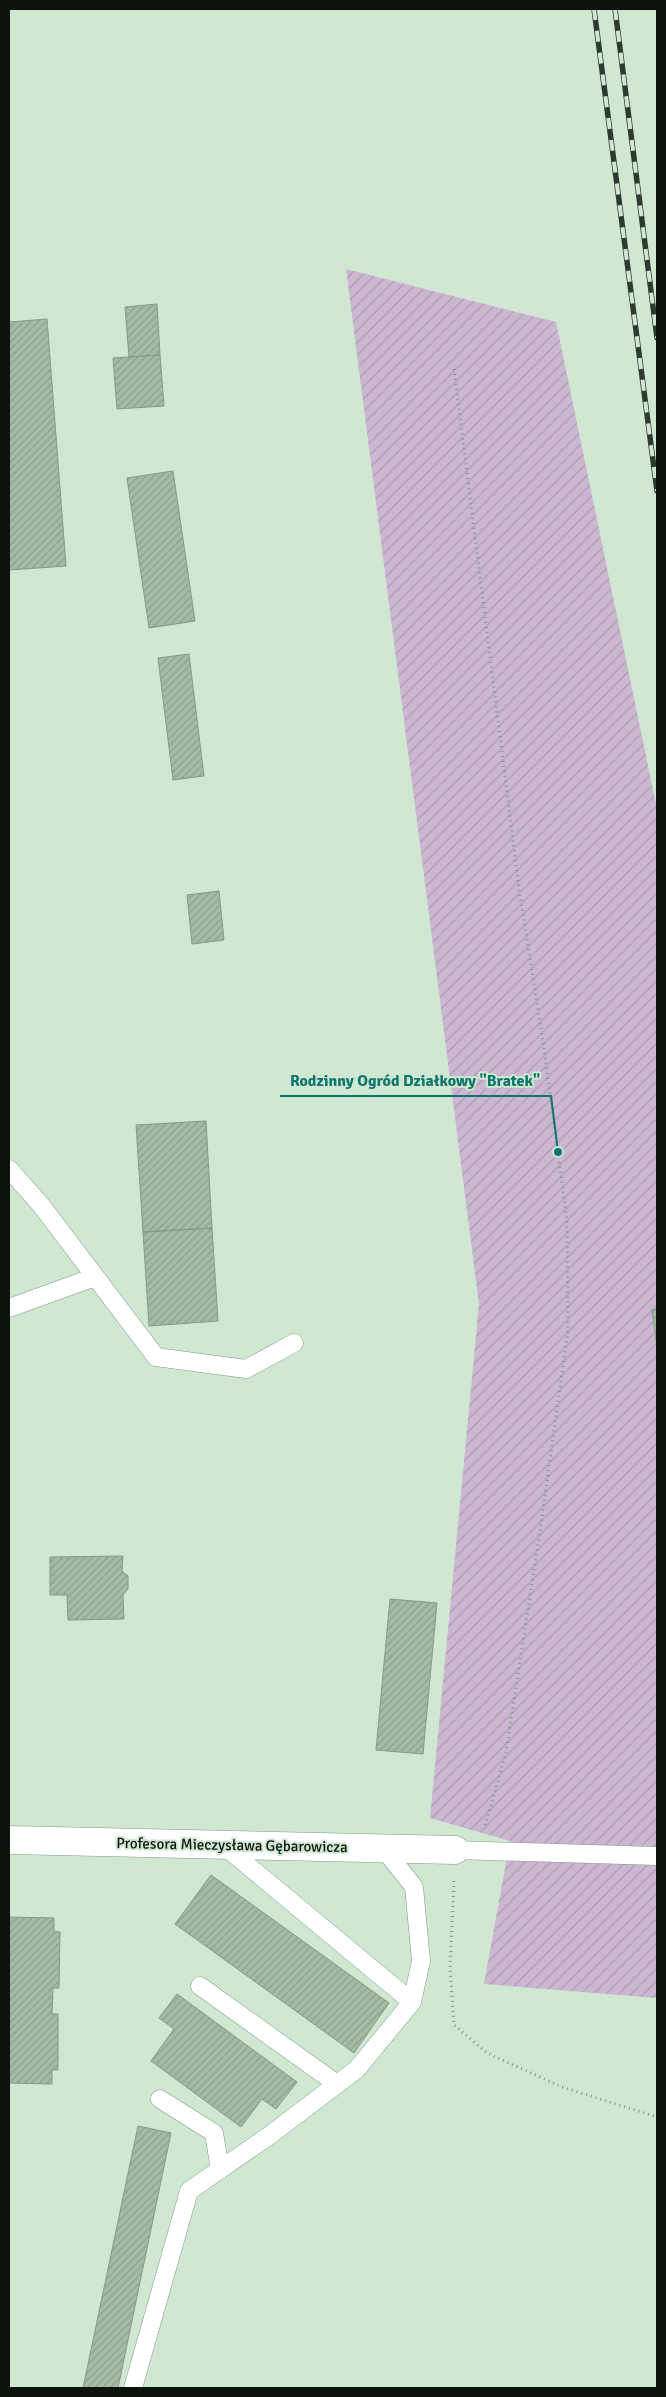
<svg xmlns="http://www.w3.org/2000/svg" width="666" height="2397" font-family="Signika,sans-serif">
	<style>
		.garden { fill: url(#garden-furrows) }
		.building { fill: url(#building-hatch); stroke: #859a87 }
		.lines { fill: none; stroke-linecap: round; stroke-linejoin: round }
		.service-casing { stroke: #829884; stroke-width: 19 }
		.minor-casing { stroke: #829884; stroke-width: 29 }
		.path { stroke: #839485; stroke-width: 3; stroke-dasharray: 1 4; stroke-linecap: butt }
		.service { stroke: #fff; stroke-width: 18 }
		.minor { stroke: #fff; stroke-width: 28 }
		.rail-casing { stroke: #2e3930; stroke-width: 5.5 }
		.rail { stroke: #d0e7d2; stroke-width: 4; stroke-dasharray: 11; stroke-linecap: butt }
		.labels { text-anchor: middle; stroke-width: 4; stroke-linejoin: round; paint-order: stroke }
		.street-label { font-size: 15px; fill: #0b130c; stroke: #d0e7d2 }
		.leader { fill: none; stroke: #0f766e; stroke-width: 2 }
		.callout-dot { fill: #0f766e; stroke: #d0e7d2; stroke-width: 2 }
		.callout-label { font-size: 16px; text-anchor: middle; font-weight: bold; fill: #0f766e; stroke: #d0e7d2; stroke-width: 4; stroke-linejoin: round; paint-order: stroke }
	</style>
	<defs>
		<pattern id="garden-furrows" width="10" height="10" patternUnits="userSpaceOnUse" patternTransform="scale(1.25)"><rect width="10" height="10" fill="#ccb7d2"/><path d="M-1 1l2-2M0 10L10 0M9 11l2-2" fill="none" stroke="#ae9cb3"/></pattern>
		<pattern id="building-hatch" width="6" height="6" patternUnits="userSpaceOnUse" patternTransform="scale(1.25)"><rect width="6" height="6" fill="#a4bba6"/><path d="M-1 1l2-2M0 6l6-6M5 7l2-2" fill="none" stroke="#8ca08e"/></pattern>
	</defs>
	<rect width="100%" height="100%" fill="#d0e7d2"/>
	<path class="garden" d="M 346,269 L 556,322 L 657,809 L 657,1998 L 484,1984 L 510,1841 L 430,1818 L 479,1304 Z"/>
	<path class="building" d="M 157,304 L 160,355 L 129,357 L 125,307 Z
		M 47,319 L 66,566 L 9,570 L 9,322 Z
		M 160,355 L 164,406 L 117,409 L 113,358 Z
		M 173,471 L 195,621 L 149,628 L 127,478 Z
		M 189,654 L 204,776 L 173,780 L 158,658 Z
		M 219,891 L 224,940 L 192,944 L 187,895 Z
		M 206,1121 L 212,1228 L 143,1232 L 136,1125 Z
		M 212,1228 L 218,1321 L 149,1326 L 143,1232 Z
		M 657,1309 L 657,1347 L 652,1310 Z
		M 123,1556 L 122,1571 L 128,1576 L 128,1589 L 123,1595 L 124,1619 L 68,1620 L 67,1595 L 50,1595 L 50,1557 Z
		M 390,1599 L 437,1603 L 423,1754 L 376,1750 Z
		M 211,1875 L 389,2003 L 354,2053 L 175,1924 Z
		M 9,1917 L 54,1918 L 54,1931 L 60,1932 L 59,1988 L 53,1988 L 52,2014 L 58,2014 L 58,2070 L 52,2070 L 52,2084 L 9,2083 Z
		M 177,1994 L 297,2082 L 276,2109 L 262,2099 L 241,2127 L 151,2061 L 174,2029 L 159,2018 Z
		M 138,2126 L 171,2133 L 118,2388 L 83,2388 Z"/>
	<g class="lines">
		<g class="service-casing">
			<path id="service" d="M 9,1169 L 41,1205 L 156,1357 L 246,1369 L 294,1343
				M 9,1308 L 95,1277
				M 223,1845 L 412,2002
				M 455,1850 L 657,1856
				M 200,1986 L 337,2084
				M 160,2099 L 214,2133 L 220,2170
				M 133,2388 L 189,2191 L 270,2135 L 357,2069 L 412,2002 L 421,1961 L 414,1887 L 383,1848"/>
		</g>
		<g class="minor-casing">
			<path id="minor" d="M 9,1840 L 455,1850"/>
		</g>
		<path class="path" d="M 454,369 L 519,888 L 545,1055 L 567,1221 L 568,1330 L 540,1531 L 506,1752 L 485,1826
			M 454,1881 L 450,1968 L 454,2025 L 487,2053 L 562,2087 L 657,2117"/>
		<use href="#service" class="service"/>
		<use href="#minor" class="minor"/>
		<g class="rail-casing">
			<path id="rail" d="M 594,9 L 657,491
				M 615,9 L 657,338"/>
		</g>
		<use href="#rail" class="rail"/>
	</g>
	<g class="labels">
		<g class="street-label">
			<text transform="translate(232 1845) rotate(1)" y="5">Profesora Mieczysława Gębarowicza</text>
		</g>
	</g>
	<path class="leader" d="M558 1152L551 1096H280"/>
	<circle class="callout-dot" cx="558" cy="1152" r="5"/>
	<g class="callout-label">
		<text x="415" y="1086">Rodzinny Ogród Działkowy "Bratek"</text>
	</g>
	<rect width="666" height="2397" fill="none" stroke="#0b130c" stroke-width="20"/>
</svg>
